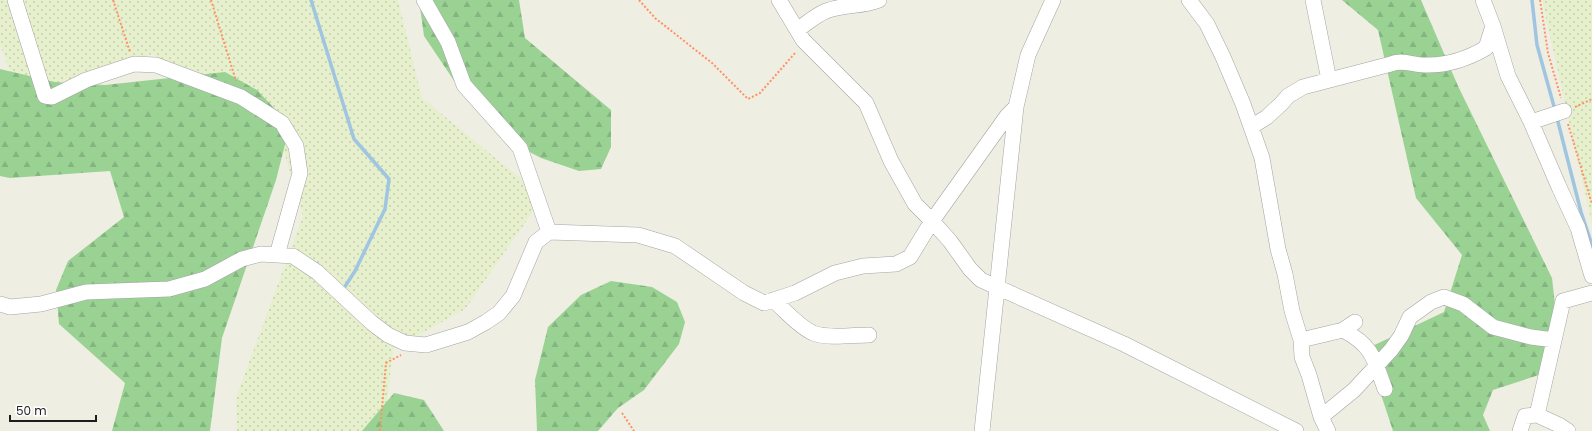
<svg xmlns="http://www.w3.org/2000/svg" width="1592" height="431" font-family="Poppins,sans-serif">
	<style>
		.farmland { fill: url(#farmland-dots) }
		.forest { fill: url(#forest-firs) }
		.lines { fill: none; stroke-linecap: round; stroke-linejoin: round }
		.stream { stroke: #9fc5e1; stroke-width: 3.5 }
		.minor-casing { stroke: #a4a4a4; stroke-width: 16 }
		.path { stroke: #ff9164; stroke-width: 2; stroke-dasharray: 2 2; stroke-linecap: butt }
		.minor { stroke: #fff; stroke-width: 15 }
	</style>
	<defs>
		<pattern id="farmland-dots" width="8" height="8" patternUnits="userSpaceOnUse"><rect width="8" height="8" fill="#e6f0cc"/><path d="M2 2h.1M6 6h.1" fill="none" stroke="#c5cdaf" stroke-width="1.8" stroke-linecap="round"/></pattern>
		<pattern id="forest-firs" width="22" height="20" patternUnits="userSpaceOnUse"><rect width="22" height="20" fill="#9ad294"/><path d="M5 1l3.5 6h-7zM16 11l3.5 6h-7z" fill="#84b47f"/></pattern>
	</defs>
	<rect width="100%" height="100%" fill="#efeee2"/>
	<path class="farmland" d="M 0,0 L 398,0 L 422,98 L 543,197 L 465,309 L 393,349 L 384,431 L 237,431 L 236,398 L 303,216 L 277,128 L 152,54 L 19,96 L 0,44 Z
		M 1542,0 L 1592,0 L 1592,224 Z"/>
	<path class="forest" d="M 419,0 L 519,0 L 525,38 L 611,110 L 611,147 L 601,169 L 579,171 L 541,158 L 509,141 L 467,100 L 424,36 Z
		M 1342,0 L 1421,0 L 1458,86 L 1552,278 L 1558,332 L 1545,373 L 1493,390 L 1483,415 L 1490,431 L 1393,431 L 1366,349 L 1444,312 L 1462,255 L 1416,198 L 1378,30 Z
		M 0,69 L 55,82 L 105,85 L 225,72 L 257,90 L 290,125 L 276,180 L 222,338 L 210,431 L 112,431 L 125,383 L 59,324 L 56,290 L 68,261 L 124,217 L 110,171 L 10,178 L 0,176 Z
		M 611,281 L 652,287 L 677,302 L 685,322 L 679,344 L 644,390 L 618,408 L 598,431 L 537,431 L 535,380 L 548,327 L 581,295 Z
		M 394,393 L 424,400 L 444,431 L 362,431 Z"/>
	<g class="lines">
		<path class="stream" d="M 311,0 L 354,139 L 389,179 L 385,209 L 355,271 L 344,288
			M 1532,0 L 1537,45 L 1555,110
			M 1557,118 L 1581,212 L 1592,245"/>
		<g class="minor-casing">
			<path id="minor" d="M 15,0 L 45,96 L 52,97 L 86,80 L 134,64 L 156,65 L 241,97 L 282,123 L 296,146 L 300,173 L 277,255
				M 424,0 L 448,42 L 464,85 L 520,148 L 549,232
				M 779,0 L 803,40 L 866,103 L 891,161 L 915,204 L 932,221 L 1007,116 L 1016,107
				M 1189,0 L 1207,24 L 1223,57 L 1243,104 L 1262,158 L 1278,249 L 1285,274 L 1292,311 L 1301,340 L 1302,357 L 1309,375 L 1321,417 L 1328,431
				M 1313,0 L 1329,80
				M 1483,0 L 1493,26 L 1508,76 L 1531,122 L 1559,187 L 1578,228 L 1592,276
				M 797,30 C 806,24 816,15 826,11 C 843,4 862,7 879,0
				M 1531,122 L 1564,111
				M 1251,127 L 1267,117 L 1281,104 L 1288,96 L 1303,87 L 1391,64 C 1401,59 1413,65 1424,65 C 1446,66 1467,59 1486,48 L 1493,26
				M 773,300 C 786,311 798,326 813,333 C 827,339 853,335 869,335
				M 0,304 L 10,307 L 41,304 L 86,292 L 169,289 L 205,279 L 242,259 L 261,254 L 293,256 L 317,272 L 372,323 L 388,335 L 405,343 L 426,345 L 468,332 L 486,322 L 499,313 L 513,296 L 536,242 L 549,232 L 638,235 L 675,246 L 744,293 L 764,303 L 795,293 L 835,273 L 863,266 L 896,264 L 910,257 L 932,221 L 950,241 L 970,269 L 981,280 L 1124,344 L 1296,431
				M 1343,330 C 1373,346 1374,359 1385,389
				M 1301,340 L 1343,330 L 1355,322
				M 1537,415 L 1559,425 L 1568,431
				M 1321,417 L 1354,390 L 1391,350 L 1401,336 L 1410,317 L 1431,302 L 1444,297 L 1463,304 L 1493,327 L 1531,337 L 1554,340
				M 982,431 L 1016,107 L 1028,55 L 1053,0
				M 1520,431 L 1525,416 L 1537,415 L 1563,301 L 1592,293"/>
		</g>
		<path class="path" d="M 113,0 L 130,52
			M 211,0 L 236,81
			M 639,0 L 655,18 L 712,63 L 748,99 L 760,93 L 796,52
			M 1540,0 L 1548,53 L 1561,98
			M 1575,107 L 1592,99
			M 1568,124 L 1592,204
			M 622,413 L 634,431
			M 380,431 L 386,363 L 401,355"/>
		<use href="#minor" class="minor"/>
	</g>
	<path d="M10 415v6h86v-6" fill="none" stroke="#1d1d1d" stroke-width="2"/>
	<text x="16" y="415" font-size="12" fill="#1d1d1d" stroke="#ffffff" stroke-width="3" paint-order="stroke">50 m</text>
</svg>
